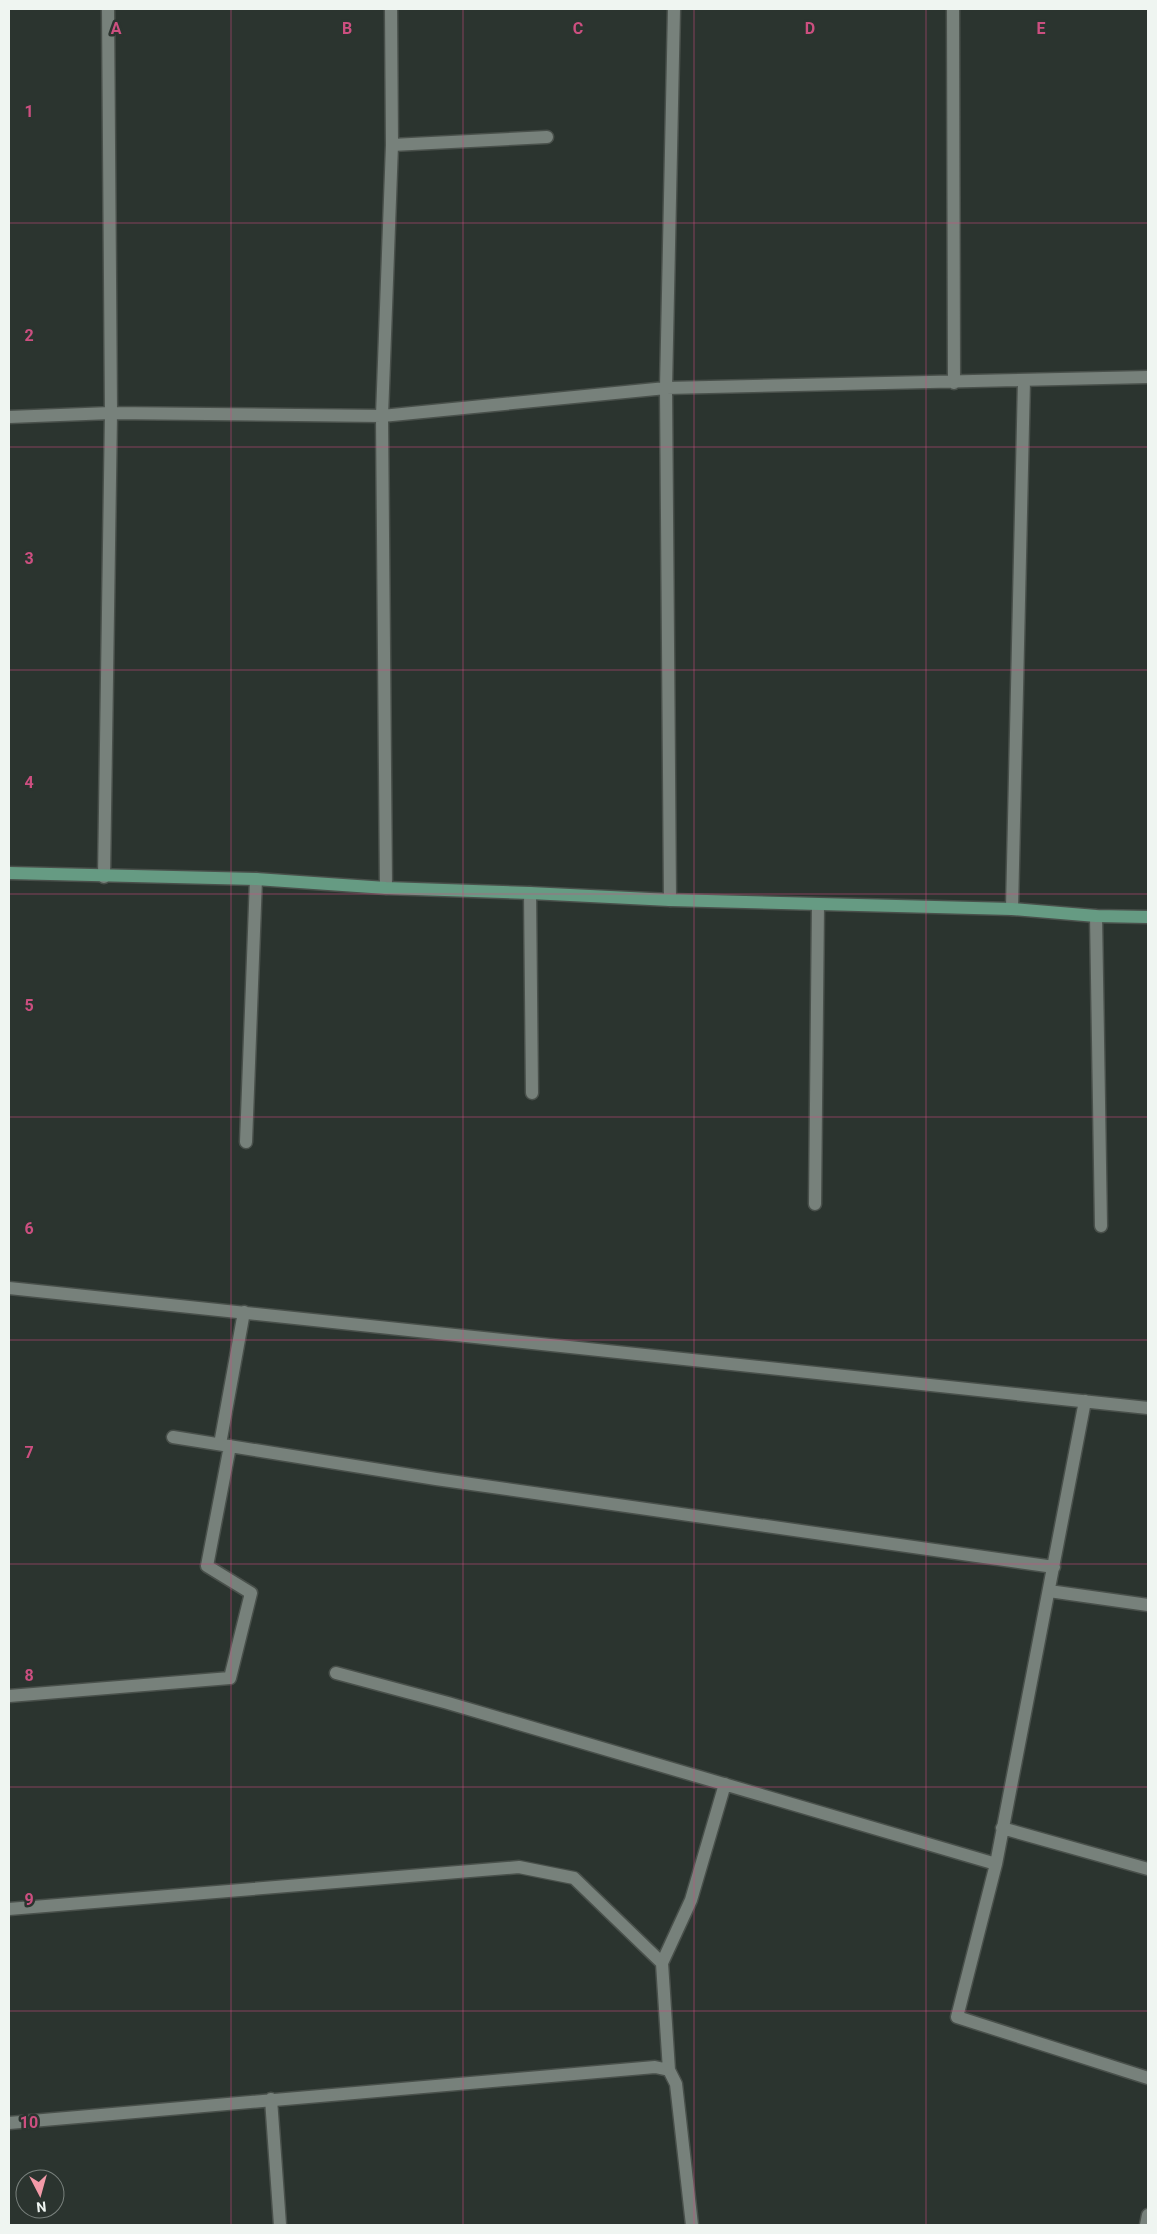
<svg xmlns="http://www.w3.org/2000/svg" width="1157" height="2234" font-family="Roboto,sans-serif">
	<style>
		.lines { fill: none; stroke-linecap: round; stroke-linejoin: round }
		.street-casing { stroke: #49504b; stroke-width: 15 }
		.secondary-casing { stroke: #49504b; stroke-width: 15 }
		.street { stroke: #77817b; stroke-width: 12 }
		.secondary { stroke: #669b83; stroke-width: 12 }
		.grid { fill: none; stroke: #cd4f80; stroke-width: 1; stroke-opacity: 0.55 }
		.grid-label { font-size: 16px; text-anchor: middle; font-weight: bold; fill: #cd4f80; stroke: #2b342f; stroke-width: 5; stroke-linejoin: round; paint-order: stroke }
	</style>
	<rect width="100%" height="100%" fill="#2b342f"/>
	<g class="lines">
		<g class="street-casing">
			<path id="street" d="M 953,9 L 954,383
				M 392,145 L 547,137
				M 9,417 L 111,413 L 382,416 L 666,388 L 1148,377
				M 104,877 L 111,413 L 108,9
				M 386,888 L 382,416 L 392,145 L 391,9
				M 530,893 L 532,1093
				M 670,900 L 666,388 L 674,9
				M 1012,909 L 1024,380
				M 1096,916 L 1101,1226
				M 246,1142 L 256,879
				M 815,1204 L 818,905
				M 9,1288 L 1148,1408
				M 1085,1401 L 996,1864 L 957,2017 L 1148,2078
				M 173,1437 L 436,1479 L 1054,1567
				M 220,1444 L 244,1312
				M 1049,1591 L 1148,1605
				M 336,1673 L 448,1703 L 996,1864
				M 9,1696 L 230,1678 L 251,1593 L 207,1566 L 230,1446
				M 1002,1828 L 1148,1869
				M 9,1909 L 519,1867 L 574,1878 L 662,1963
				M 669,2070 L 662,1963 L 691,1900 L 725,1784
				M 271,2099 L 280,2225
				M 9,2123 L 655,2067 L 669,2070 L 676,2084 L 692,2225
				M 1146,2225 L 1148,2215"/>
		</g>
		<g class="secondary-casing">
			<path id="secondary" d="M 9,873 L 256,879 L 386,888 L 530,893 L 670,900 L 1012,909 L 1096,916 L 1148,917"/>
		</g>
		<use href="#street" class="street"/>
		<use href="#secondary" class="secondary"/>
	</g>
	<path class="grid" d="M 231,9 L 231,2225M 463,9 L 463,2225M 694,9 L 694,2225M 926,9 L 926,2225M 9,223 L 1148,223M 9,447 L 1148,447M 9,670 L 1148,670M 9,894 L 1148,894M 9,1117 L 1148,1117M 9,1340 L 1148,1340M 9,1564 L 1148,1564M 9,1787 L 1148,1787M 9,2011 L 1148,2011"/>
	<g class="grid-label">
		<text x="116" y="34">A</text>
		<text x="347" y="34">B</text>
		<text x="578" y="34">C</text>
		<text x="810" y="34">D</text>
		<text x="1041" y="34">E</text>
		<text x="29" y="117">1</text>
		<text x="29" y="341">2</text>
		<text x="29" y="564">3</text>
		<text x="29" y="788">4</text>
		<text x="29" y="1011">5</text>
		<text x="29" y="1234">6</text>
		<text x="29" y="1458">7</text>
		<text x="29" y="1681">8</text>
		<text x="29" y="1905">9</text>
		<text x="29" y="2128">10</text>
	</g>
	<rect width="1157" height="2234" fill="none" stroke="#eff5f1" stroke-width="20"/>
	<g transform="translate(40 2194) rotate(174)"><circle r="24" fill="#2b342f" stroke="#79817d"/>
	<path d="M0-4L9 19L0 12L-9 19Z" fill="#f39aa8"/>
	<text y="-8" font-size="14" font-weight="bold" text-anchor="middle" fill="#eff5f1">N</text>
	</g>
</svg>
